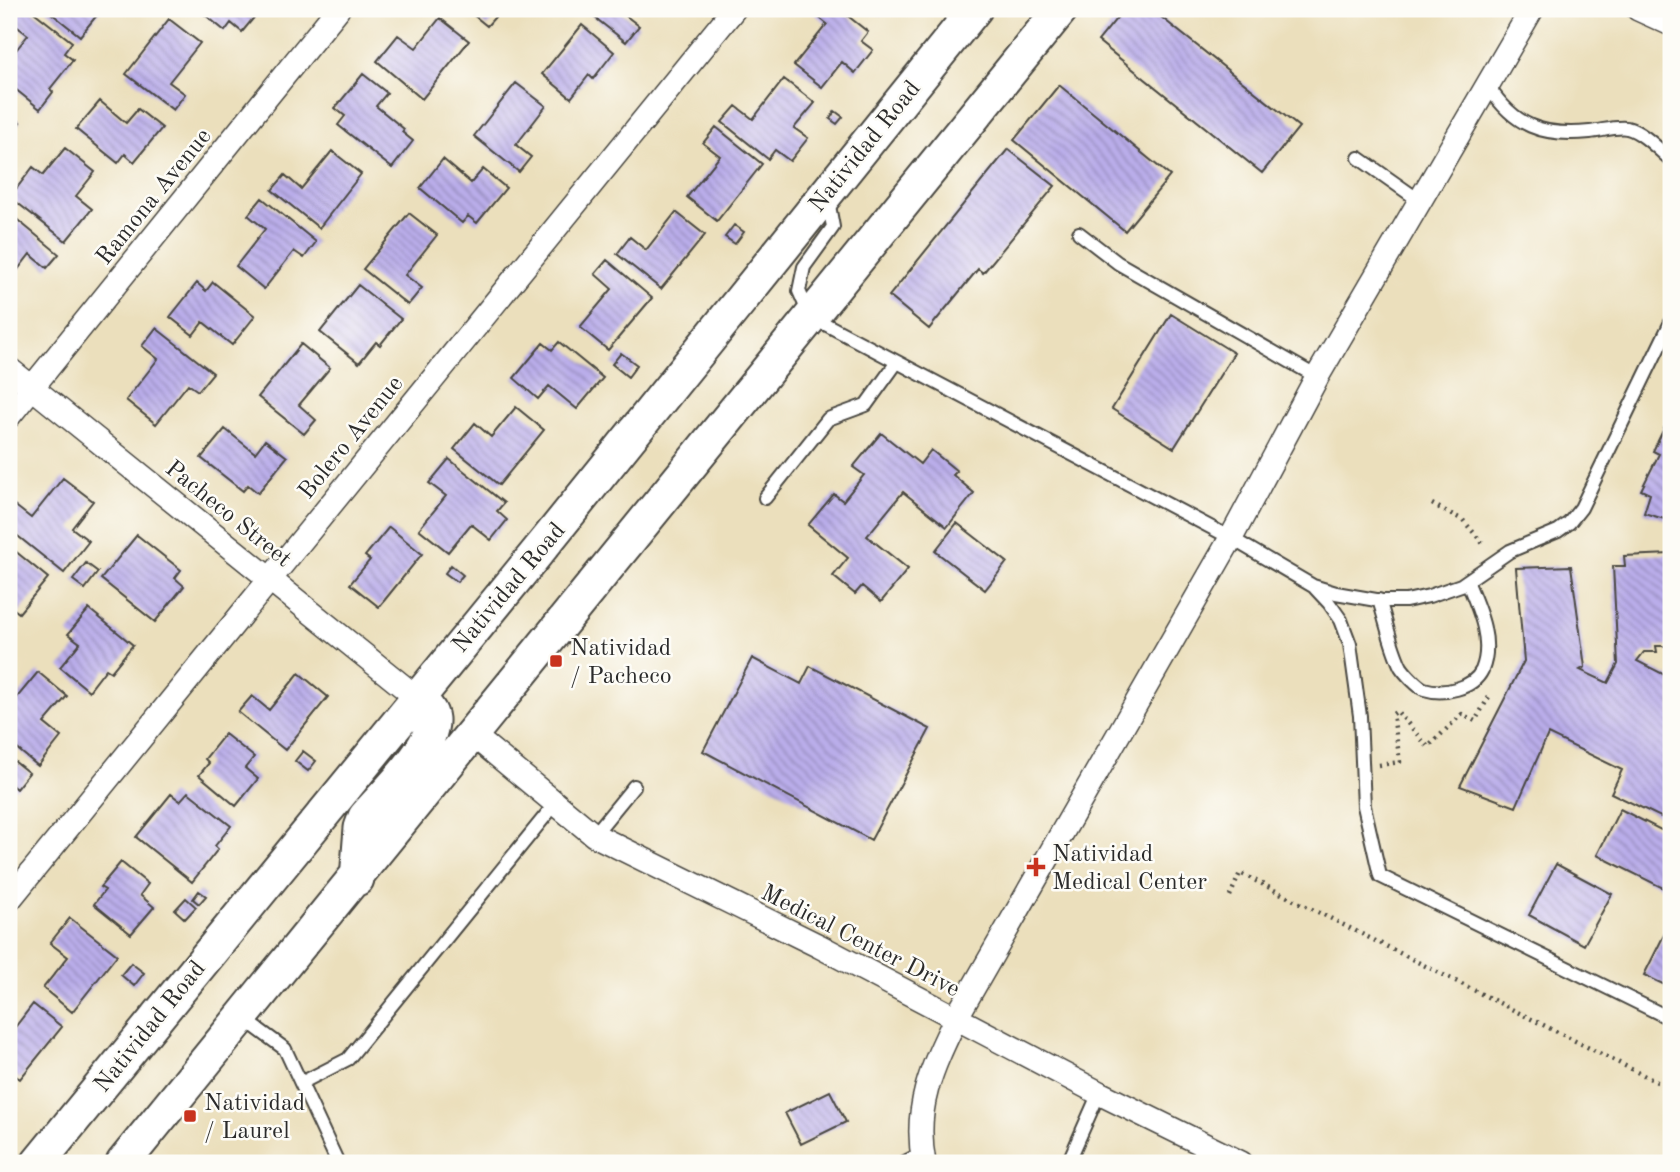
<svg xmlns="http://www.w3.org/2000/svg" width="1680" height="1172" font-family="'Old Standard TT',serif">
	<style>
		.building { fill: url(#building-back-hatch) }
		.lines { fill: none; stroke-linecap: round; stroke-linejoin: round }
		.service-casing { stroke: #484641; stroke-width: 16 }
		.minor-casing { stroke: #484641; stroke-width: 26 }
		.secondary-casing { stroke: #484641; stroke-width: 37 }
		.path { stroke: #484641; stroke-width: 4.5; stroke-dasharray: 2 5; stroke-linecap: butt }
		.service { stroke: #fff; stroke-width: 12 }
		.minor { stroke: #fff; stroke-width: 23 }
		.secondary { stroke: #fff; stroke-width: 33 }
		.poi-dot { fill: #c8321e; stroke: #fdfcf7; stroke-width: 2.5 }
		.labels { text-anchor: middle; stroke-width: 5; stroke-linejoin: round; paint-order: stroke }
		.street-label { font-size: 24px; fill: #2b2b2b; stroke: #fdfcf7 }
		.poi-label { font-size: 24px; fill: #2b2b2b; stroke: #fdfcf7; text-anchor: start }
	</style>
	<defs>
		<pattern id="building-back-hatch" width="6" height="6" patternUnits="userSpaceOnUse" patternTransform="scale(1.75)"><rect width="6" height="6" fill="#baadea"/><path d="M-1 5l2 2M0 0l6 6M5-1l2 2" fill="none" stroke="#978dbe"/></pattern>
	</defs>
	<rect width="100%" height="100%" fill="#fdfcf7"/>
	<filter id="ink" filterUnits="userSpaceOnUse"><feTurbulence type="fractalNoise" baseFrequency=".0143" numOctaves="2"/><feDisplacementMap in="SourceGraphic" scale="14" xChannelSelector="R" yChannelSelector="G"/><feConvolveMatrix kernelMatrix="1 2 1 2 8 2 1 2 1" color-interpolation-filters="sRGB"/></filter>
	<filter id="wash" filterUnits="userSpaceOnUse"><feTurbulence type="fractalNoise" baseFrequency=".00686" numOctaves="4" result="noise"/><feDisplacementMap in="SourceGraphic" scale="28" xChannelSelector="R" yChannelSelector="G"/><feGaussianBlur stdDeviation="1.57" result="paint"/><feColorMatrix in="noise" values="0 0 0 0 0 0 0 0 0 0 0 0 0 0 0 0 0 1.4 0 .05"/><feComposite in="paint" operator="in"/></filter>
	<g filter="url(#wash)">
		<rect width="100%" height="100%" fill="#ebdfbc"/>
		<g id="blocks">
			<path class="building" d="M 21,9 L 30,9 L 72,42 L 64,53 L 73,60 L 50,89 L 53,92 L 40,109 L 9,84 L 9,59 L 28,35 L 11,22 Z
				M 46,9 L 102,9 L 80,36 Z
				M 198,9 L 261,9 L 242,32 L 231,23 L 225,31 Z
				M 466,9 L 502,9 L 487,26 Z
				M 584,9 L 624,9 L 621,12 L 639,26 L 626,42 Z
				M 813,9 L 839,9 L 868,32 L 861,41 L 873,50 L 855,73 L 842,62 L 822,87 L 794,65 L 827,24 L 811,11 Z
				M 871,9 L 887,9 L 881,16 Z
				M 1124,9 L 1151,9 L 1299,127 L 1262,173 L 1098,41 Z
				M 440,18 L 469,41 L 422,99 L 377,61 L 398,35 L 416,48 Z
				M 169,19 L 200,43 L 169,82 L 185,94 L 173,110 L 126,74 Z
				M 582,25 L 614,52 L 593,79 L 589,75 L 571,98 L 542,74 Z
				M 363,74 L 387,93 L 376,106 L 404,129 L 402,132 L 413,141 L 392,168 L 338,125 L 345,116 L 335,108 Z
				M 784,79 L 815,103 L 794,128 L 808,138 L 790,161 L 775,150 L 768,159 L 722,122 L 736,106 L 753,119 Z
				M 516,83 L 546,106 L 516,145 L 531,157 L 519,172 L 474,136 Z
				M 1059,85 L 1170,176 L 1125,231 L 1014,140 Z
				M 100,101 L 126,123 L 138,109 L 162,128 L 134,162 L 125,154 L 118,163 L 76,129 Z
				M 835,111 L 843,117 L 837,124 L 830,119 Z
				M 9,112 L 20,122 L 9,136 Z
				M 716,127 L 762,164 L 717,221 L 687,197 L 720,156 L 703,143 Z
				M 65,148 L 95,172 L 76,196 L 92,209 L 66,241 L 10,197 L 33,167 L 43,175 Z
				M 1008,149 L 1055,186 L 983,273 L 978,269 L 929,329 L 889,296 Z
				M 332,151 L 361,174 L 319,228 L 272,190 L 285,175 L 301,189 Z
				M 443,159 L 471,183 L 483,169 L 506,188 L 477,223 L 468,216 L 462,223 L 420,188 Z
				M 262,198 L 316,242 L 304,258 L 294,251 L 264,289 L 236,266 L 265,229 L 248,215 Z
				M 676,212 L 705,235 L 661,289 L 617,254 L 630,237 L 646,250 Z
				M 409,213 L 437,235 L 405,275 L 422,288 L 408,305 L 363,269 Z
				M 14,217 L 59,254 L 47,268 L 30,254 L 9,281 L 9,223 Z
				M 734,225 L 744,232 L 735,244 L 725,237 Z
				M 607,260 L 652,298 L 608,350 L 580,327 L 612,289 L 595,274 Z
				M 213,282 L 255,316 L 232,345 L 203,322 L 193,335 L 170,317 L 197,283 L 206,291 Z
				M 358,285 L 401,319 L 380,345 L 376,342 L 359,363 L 320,332 Z
				M 1171,314 L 1234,353 L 1174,448 L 1112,409 Z
				M 156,328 L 213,373 L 198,391 L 188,384 L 156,424 L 126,400 L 158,359 L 142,346 Z
				M 559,342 L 603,378 L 577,409 L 549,386 L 538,399 L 514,378 L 543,343 L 552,350 Z
				M 301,344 L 330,368 L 299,405 L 316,420 L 304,434 L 258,397 Z
				M 621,353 L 637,365 L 628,377 L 612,364 Z
				M 516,407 L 544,430 L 499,485 L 454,449 L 475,423 L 491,437 Z
				M 1671,414 L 1671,521 L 1644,513 L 1650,494 L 1641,490 L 1659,454 L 1653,451 Z
				M 225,429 L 255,453 L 265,440 L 287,457 L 258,493 L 248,485 L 243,491 L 201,458 Z
				M 881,433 L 920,464 L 931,450 L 957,471 L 953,475 L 974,493 L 947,527 L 903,492 L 867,536 L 908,569 L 881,602 L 862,586 L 855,594 L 833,576 L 848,558 L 808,525 L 834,494 L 843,501 L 864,475 L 853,467 Z
				M 449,459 L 504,503 L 497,511 L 507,520 L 491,540 L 471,524 L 448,552 L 419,529 L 446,496 L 429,483 Z
				M 63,478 L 93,501 L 72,528 L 89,541 L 64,573 L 9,529 L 9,508 L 13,504 L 31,518 Z
				M 957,523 L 1007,562 L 985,590 L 935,551 Z
				M 389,527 L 422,554 L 379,607 L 350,584 L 370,560 L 365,556 Z
				M 137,535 L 181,570 L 175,578 L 184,586 L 155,622 L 101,579 Z
				M 9,546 L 48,578 L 19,613 L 10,606 L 9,607 Z
				M 1671,554 L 1671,646 L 1656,646 L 1657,652 L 1644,652 L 1637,661 L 1671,678 L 1671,822 L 1611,793 L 1622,770 L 1548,734 L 1516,807 L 1460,786 L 1524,661 L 1516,568 L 1571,566 L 1585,667 L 1580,670 L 1608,683 L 1618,664 L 1613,566 L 1625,566 L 1624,556 Z
				M 86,563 L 98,572 L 85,589 L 73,580 Z
				M 451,565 L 463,575 L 457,582 L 445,573 Z
				M 89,609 L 133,645 L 111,672 L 106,669 L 89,691 L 60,667 L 80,643 L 68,634 Z
				M 752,658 L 801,684 L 810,666 L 930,729 L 871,840 L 703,751 Z
				M 38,672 L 67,696 L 44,723 L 61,737 L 38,766 L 9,742 L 9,707 Z
				M 299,673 L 328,697 L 285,750 L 238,712 L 252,696 L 269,710 Z
				M 225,734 L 254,757 L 245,768 L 258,779 L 236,806 L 199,775 L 209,763 L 205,759 Z
				M 303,751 L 316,761 L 308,771 L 295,761 Z
				M 9,757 L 29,773 L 16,789 L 9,783 Z
				M 188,792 L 231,826 L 215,846 L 218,849 L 192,882 L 136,837 L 171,794 L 180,801 Z
				M 1620,809 L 1671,835 L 1671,892 L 1597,855 Z
				M 121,862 L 148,884 L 140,895 L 154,907 L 131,934 L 94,904 L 105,890 L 100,887 Z
				M 1556,864 L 1612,894 L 1584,945 L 1529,915 Z
				M 199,891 L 206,896 L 199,904 L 193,899 Z
				M 186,898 L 196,907 L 185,919 L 175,910 Z
				M 70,918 L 117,955 L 72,1012 L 43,988 L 68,957 L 50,943 Z
				M 1671,921 L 1671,988 L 1644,975 Z
				M 131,963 L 144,973 L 134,986 L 121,975 Z
				M 33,1004 L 62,1027 L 20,1079 L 9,1071 L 9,1035 Z
				M 830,1091 L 846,1122 L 801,1144 L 785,1113 Z"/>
		</g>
	</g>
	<g filter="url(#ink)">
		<use href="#blocks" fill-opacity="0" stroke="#484641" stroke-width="2"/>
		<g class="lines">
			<g class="service-casing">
				<path id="service" d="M 1488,86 C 1514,126 1542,137 1590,132 C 1601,131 1617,126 1627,128 C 1643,132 1659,150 1671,160
					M 1359,158 L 1420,201
					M 828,200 L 833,227 L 804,267 L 799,291 L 810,316 L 1231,538 L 1313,586 L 1336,593 L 1382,601 L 1406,601 L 1429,596 L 1461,585 L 1510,551 L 1558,531 L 1569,523 L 1581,508 L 1671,322
					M 1079,233 L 1118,263 L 1317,377
					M 765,498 L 828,419 L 866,405 L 897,362
					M 1315,588 L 1329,603 L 1341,620 L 1350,644 L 1360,716 L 1364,806 L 1380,876 L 1671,1019
					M 1379,600 C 1386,621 1391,647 1401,667 C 1405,673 1418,687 1424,689 C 1443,695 1473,689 1482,670 C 1494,641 1478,607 1467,581
					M 594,835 L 634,786
					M 243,1018 L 285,1049 L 338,1163
					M 301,1083 L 348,1059 L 555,804
					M 903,1163 L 922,1153
					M 1068,1163 L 1099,1093"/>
			</g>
			<g class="minor-casing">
				<path id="minor" d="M 1638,9 L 1671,24
					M 9,369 L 416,697
					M 9,416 L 338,9
					M 474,736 L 594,835 L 819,946 L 1099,1093 L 1241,1163
					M 9,900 L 734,9
					M 924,1163 C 913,1107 932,1068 956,1018 L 1231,538 L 1317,377 L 1532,9"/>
			</g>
			<g class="secondary-casing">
				<path id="secondary" d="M 357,879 L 361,828 L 365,817 C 384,794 434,749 432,719 C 431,709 423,704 416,697
					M 38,1163 L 549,538 L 975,9
					M 123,1163 C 438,780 748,393 1061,9"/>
			</g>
			<path class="path" d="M 1432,504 L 1463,520 L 1485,546
				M 1379,765 L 1400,762 L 1393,714 L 1397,711 L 1428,747 L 1462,714 L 1475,721 L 1490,695
				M 1230,896 L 1240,873 L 1671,1089"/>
			<use href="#service" class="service"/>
			<use href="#minor" class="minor"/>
			<use href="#secondary" class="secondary"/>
		</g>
	</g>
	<g class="poi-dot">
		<rect x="549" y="654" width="14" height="14" rx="3.5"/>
		<path d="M1032.5 856.5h7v7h7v7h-7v7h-7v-7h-7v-7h7z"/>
		<rect x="183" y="1109" width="14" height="14" rx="3.5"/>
	</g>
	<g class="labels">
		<g class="street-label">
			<text transform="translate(864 146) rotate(-51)" y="8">Natividad Road</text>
			<text transform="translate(153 196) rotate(-51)" y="8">Ramona Avenue</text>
			<text transform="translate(350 437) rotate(-51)" y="8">Bolero Avenue</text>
			<text transform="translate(229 513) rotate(39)" y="8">Pacheco Street</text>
			<text transform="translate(508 587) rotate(-50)" y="8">Natividad Road</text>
			<text transform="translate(861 940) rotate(27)" y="8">Medical Center Drive</text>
			<text transform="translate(149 1026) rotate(-51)" y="8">Natividad Road</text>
		</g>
		<g class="poi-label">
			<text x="570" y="655">Natividad<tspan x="570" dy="28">/ Pacheco</tspan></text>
			<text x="1052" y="861">Natividad<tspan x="1052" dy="28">Medical Center</tspan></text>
			<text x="204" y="1110">Natividad<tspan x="204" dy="28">/ Laurel</tspan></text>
		</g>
	</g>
	<rect width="1680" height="1172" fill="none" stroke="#fdfcf7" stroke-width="35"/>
</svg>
